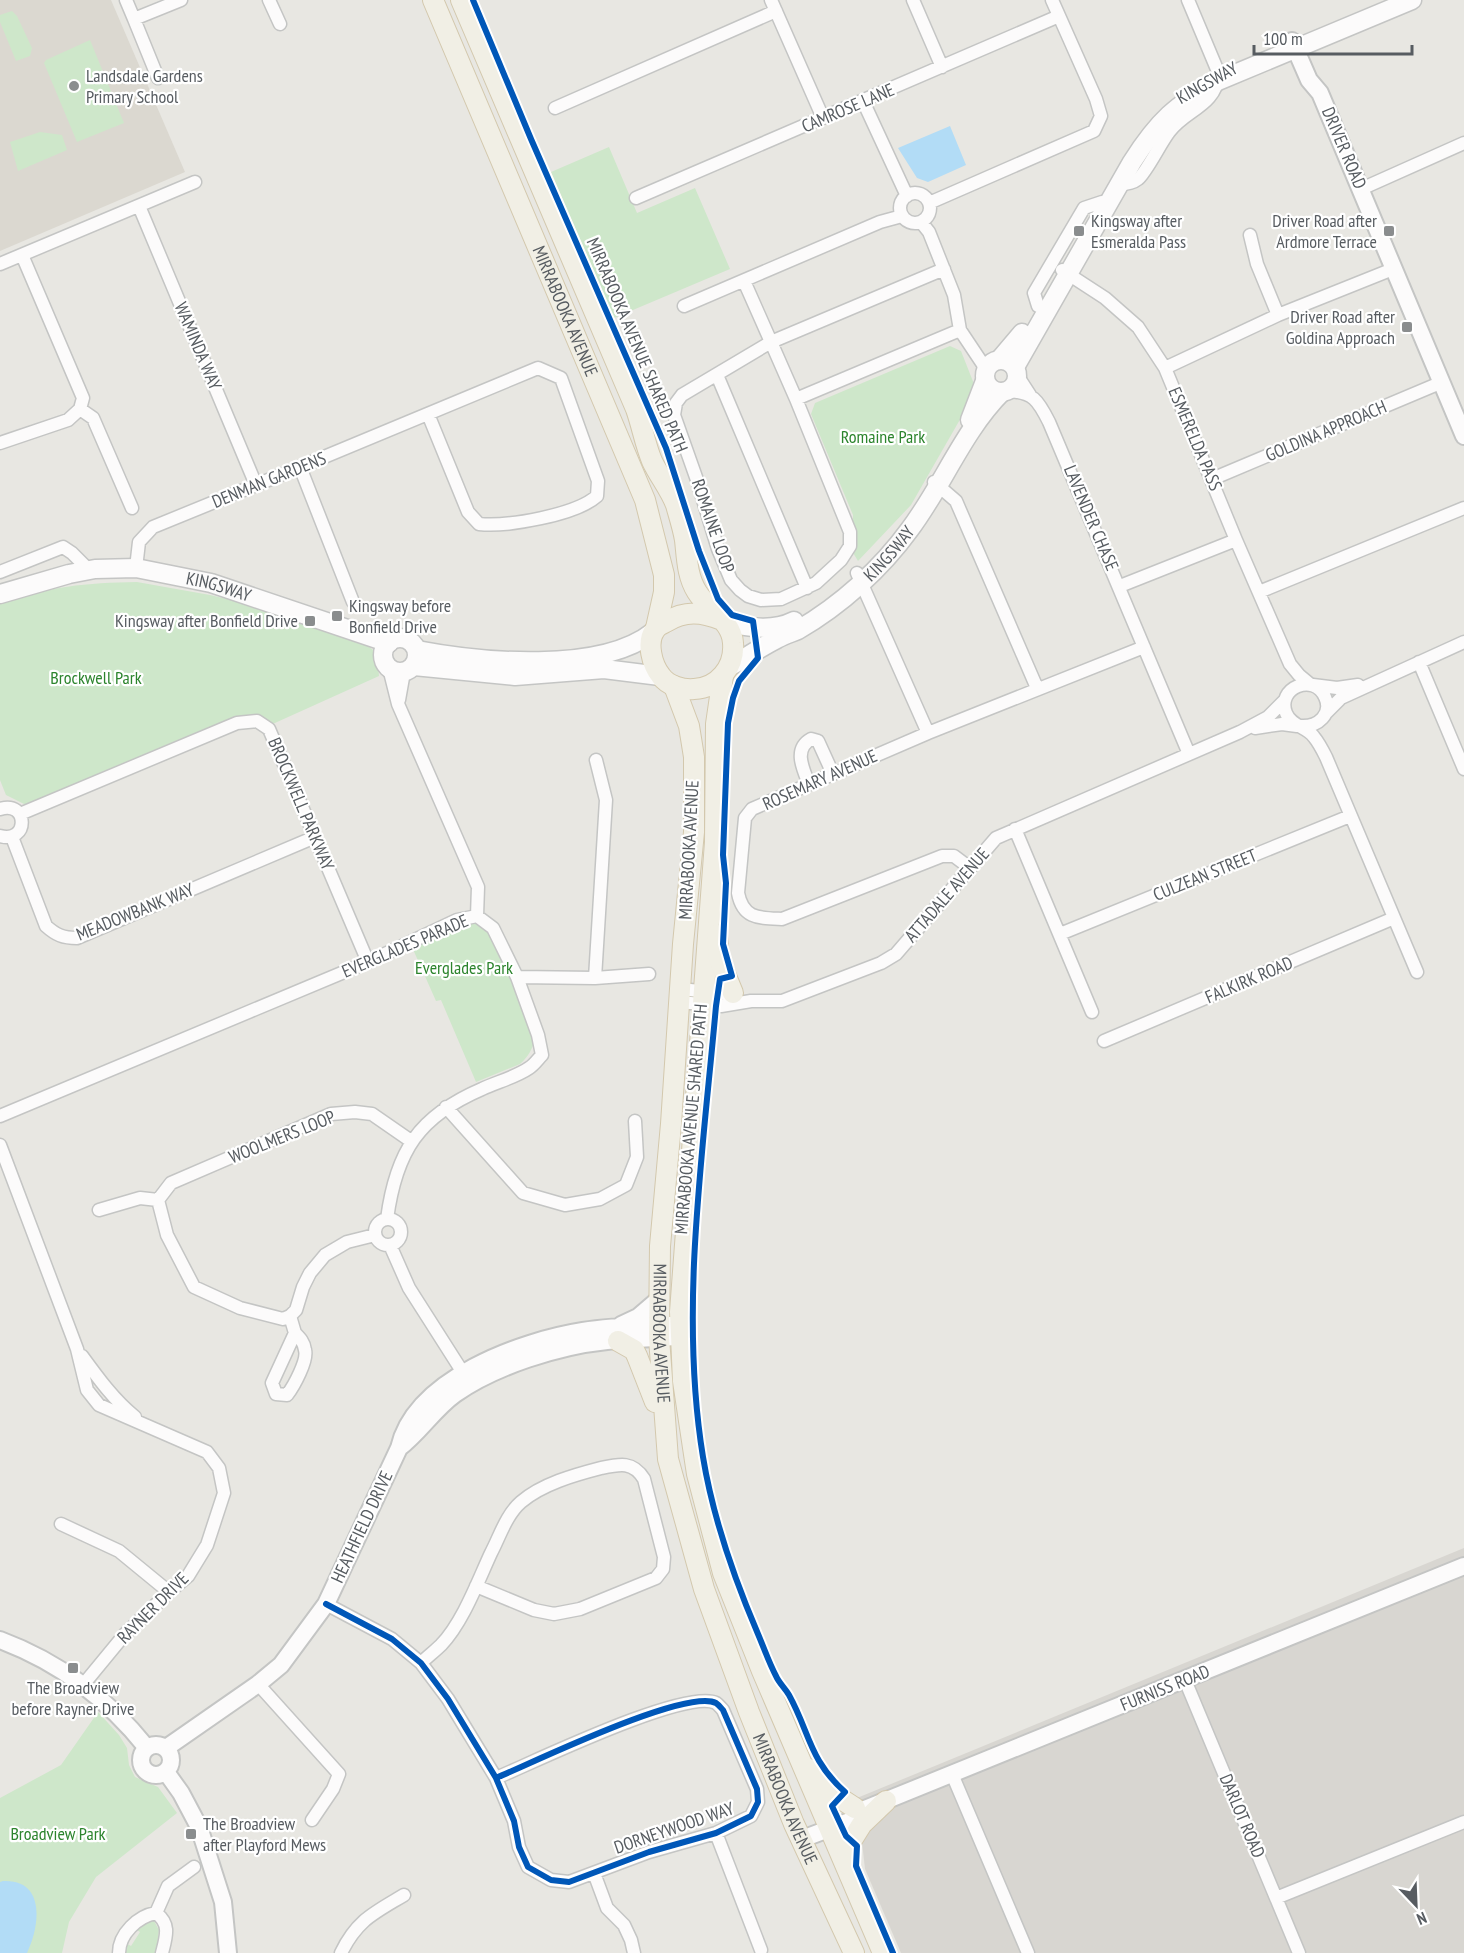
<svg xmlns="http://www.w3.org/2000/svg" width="1464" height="1953" font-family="'PT Sans Narrow',sans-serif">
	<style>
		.industrial { fill: #d8d6d1 }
		.education { fill: #dbd8d0 }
		.green { fill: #cee7ca }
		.water { fill: #b2dcf6 }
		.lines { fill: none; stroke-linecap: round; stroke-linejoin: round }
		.minor-casing { stroke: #c4c5c4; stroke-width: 15 }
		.tertiary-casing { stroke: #c4c5c4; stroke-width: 20 }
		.secondary-casing { stroke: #c4c5c4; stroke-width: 21 }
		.primary-casing { stroke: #d3c8ad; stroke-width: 22 }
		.minor { stroke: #fcfbfb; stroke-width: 12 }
		.tertiary { stroke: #fcfbfb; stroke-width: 16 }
		.secondary { stroke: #fcfbfb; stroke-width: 18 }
		.primary { stroke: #f1efe5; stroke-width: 20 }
		.cycleway-casing { stroke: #fff; stroke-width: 10 }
		.cycleway { stroke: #0057b8; stroke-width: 6 }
		.poi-dot { fill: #8a8d8e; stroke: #fff; stroke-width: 2 }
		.labels { text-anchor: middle; stroke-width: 4.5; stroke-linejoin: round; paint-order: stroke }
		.poi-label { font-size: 18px; fill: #575c61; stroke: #fff; text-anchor: start }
		.street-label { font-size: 18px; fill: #575c61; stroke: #fff }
		.park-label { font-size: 18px; fill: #2c842d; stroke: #fff }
	</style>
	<rect width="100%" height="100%" fill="#e8e7e2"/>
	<path class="industrial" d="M 1464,1548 L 1464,1953 L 901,1953 L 865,1869 L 857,1798 Z"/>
	<path class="education" d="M 0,0 L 111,0 L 185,172 L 0,251 Z"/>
	<path class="green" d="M 12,11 L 17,16 L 32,48 L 30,56 L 16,61 L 0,22 L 0,15 Z
		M 90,40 L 124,123 L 77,142 L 44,63 L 46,60 Z
		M 40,132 L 62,135 L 67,150 L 18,171 L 10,142 Z
		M 609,147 L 637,213 L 695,188 L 730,269 L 614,318 L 551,172 Z
		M 950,346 L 961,351 L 974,384 L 966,409 L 911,505 L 858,561 L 852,551 L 853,515 L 811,414 L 815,403 Z
		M 137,582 L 210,595 L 343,627 L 377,653 L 379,676 L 266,727 L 249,721 L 26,805 L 6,795 L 0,780 L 0,604 C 48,586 86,583 137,582 Z
		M 474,921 C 478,924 485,927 489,932 C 498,942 531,1021 534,1035 C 535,1047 528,1057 520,1064 L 476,1082 L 441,1000 L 436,1001 L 412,947 L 457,925 Z
		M 98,1712 L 119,1735 L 127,1748 L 129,1765 L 135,1777 L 158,1787 L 177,1813 L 96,1877 L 69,1922 L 62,1953 L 0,1953 L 0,1798 L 61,1765 Z
		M 153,1919 L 159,1930 L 156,1953 L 120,1953 L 124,1942 L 131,1946 L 140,1932 L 134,1928 Z"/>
	<path class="water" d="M 950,126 L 966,165 L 928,182 L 917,178 L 898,148 Z
		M 3,1881 C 46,1879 40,1926 27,1953 L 0,1953 L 0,1882 Z"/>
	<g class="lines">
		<g class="minor-casing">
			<path id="minor" d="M 126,0 L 134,19 L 181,0
				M 269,0 L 280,24
				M 771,0 L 823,118
				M 913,0 L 942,67
				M 134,19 L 158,78
				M 863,101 L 907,196
				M 555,108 L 776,11
				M 1120,184 C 1125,184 1133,183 1138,179 C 1146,173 1161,142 1169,132 C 1186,109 1215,107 1219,74 L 1188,0
				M 1361,189 L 1464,143
				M900 208a15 15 0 1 1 30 0a15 15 0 1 1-30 0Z
				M 636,198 L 1059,16
				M 929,203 L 1094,131 L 1101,116 L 1096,99 L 1052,0
				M 139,206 L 256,485
				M 921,222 L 929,232 L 954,295 L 960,330 L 986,369
				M 1250,235 L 1257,264 L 1278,315
				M 0,264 L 195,182
				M 1062,270 L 1105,298 L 1138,327 L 1165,368 L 1236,540 L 1290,664 L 1299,675 L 1311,685
				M 744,281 L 771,342 L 682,395 L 676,403 L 674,415 L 697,480 L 718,549 L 731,580 L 740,590 L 748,596 L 761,600 L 781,599 L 816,583 L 841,560 L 850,546 L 850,532 L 796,399 L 771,342 L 944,269
				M 684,306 L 880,222 L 902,216
				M 1038,306 L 1034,293 L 1084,208 L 1102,202
				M 1165,368 L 1278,315 L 1393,269
				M 717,375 L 807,588
				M 1017,375 L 1030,395
				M 1008,391 C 1033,392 1038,400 1049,422 L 1189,754
				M 796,399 L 960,330
				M 80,409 L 93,418 L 132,508
				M 0,443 L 68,420 L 80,409 L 83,398 L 22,255
				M 300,467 L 353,602
				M 1212,479 L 1440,383
				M 934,482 L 956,501 L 1037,688
				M 136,568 L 139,542 L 153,527 L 300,467 L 538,368 L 561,378 L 598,481 L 597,496 C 576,515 507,527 479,524 L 468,512 L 428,414
				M 0,572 L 63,547 L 72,553 L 89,570
				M 857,573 L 928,733
				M 1120,586 L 1236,540
				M 1259,592 L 1464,508
				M 1419,662 L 1464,769
				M 389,668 L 398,704 L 478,887 L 477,916
				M 1313,685 L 1337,688 L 1358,685
				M 399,700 L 404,672
				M 1326,713 L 1341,698 L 1464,642
				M 1301,726 C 1318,727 1333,714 1325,697 C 1314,672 1276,688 1286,713 C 1291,726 1307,727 1314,737 C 1319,743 1323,751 1326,757 L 1417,972
				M 1255,728 L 1282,724 L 1297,726
				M 809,784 C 803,769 793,749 811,739 L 818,741 L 833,774
				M 0,809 C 29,800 29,844 0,836
				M 20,814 L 237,723 L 257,721 L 269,729 L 368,962
				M 1015,829 L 1092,1012
				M 12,837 L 46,926 C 56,935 63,938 77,938 L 315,837
				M 970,868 L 954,856 L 942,856 L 782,919 C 759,918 743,919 738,893 L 745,818 L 752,809 L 928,733 L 1144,647
				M 1060,934 L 1350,816
				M 517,977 L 595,978 L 606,800 L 596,760
				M 595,978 L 649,974
				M 681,989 L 736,995
				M 680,1002 L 721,1006 L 751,1001 L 782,1001 L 881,963 L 896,954 L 996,838 L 1240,732 L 1268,717 L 1285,700
				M 1104,1041 L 1394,918
				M 446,1107 L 523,1193 L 565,1205 L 600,1199 L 626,1185 L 637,1157 L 635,1121
				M 0,1116 L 368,962 L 457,920 L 477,916 L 493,928 L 517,977 L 538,1035 L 542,1055 C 538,1059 534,1065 529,1068 C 516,1077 497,1082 482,1089 C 419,1116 396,1151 387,1219
				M 0,1145 L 77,1349 L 87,1390 L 99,1405 L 207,1452 L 219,1468 L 224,1493 L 207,1545 L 188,1576 L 169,1592 L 125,1634 L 83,1685
				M 99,1210 L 140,1198 L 158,1200
				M375 1232a13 13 0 1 1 26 0a13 13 0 1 1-26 0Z
				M 375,1235 L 347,1242 L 325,1255 L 310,1273 L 303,1287 L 296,1310 L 290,1316 L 283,1319 L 240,1308 L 194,1287 L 167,1235 L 158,1200 L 171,1183 L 331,1114 L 355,1112 L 372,1114 L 411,1141
				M 390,1245 L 409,1288 L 467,1379
				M 290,1316 L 295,1333 L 272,1383 L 276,1394 L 287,1395 C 294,1386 308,1360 305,1350 C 304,1342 300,1338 295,1333
				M 82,1356 C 98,1378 114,1400 135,1417
				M 61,1524 L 119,1551 L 169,1592
				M 326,1604 L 392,1639 L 421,1663 L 448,1699 L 496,1778 L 514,1821 L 519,1847 L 528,1867 L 551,1880 L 569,1882 L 649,1852 L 716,1833 L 751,1816 L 758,1802 L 757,1789 L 723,1710 C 721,1708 719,1705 716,1703 C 686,1688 532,1763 496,1778
				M 421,1663 C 427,1657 435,1651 441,1645 C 463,1622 478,1581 491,1553 C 500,1536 506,1515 521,1502 C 542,1484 574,1475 601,1468 C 620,1464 633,1461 644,1479 L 664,1557 L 663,1569 L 656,1578 L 580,1609 L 554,1614 L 534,1610 L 476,1586
				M 1185,1680 L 1299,1953
				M 258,1684 L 339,1774 L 333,1789 L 312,1820
				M 952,1774 L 1028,1953
				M 716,1833 L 761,1950
				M 594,1873 L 607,1908 L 624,1925 L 631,1940 L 634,1953
				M 1276,1898 L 1464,1822
				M 156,1913 L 168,1886 L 194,1867
				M 119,1953 C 119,1934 138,1916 156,1913 C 171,1924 166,1937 162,1953
				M 341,1953 C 357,1920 374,1913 404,1895"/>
		</g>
		<g class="tertiary-casing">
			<path id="tertiary" d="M 1292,41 L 1309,80 L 1320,93 L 1464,436
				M 621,1325 L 638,1317 L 659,1299
				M 399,1448 C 420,1432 434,1409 455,1394 C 495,1366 558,1346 607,1341 C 631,1339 656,1338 680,1337
				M 0,1640 C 59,1662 108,1699 147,1748
				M141 1760a15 15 0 1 1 30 0a15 15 0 1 1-30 0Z
				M 166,1748 L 258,1684 L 281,1665 L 326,1604 L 399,1448 C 415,1379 520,1341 583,1331 C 611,1326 642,1326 670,1325
				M 166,1772 L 181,1793 L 199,1827 L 223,1902 L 228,1953
				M 802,1839 L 855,1819 L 865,1809 L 1464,1566"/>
		</g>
		<g class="secondary-casing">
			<g id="secondary">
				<path d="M 1000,359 L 1022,333"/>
				<circle cx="1001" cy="376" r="16"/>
				<path d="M 1015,367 L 1132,162 C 1158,121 1176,105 1218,81 L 1412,0"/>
				<path d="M 970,420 L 985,381"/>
				<path id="s1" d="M 0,594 L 69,574 L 95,569 L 136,568 L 211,583 L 389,643"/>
				<path d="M 726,623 C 749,627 772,632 794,621"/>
				<circle cx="400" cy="655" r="17"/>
				<path d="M 417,650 C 480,662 600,674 653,632"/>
				<path d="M 414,666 L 515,676 L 604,669 L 660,676"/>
				<path id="s2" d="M 729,667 C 745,658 761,647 777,639 C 784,635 791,633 798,630 C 841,605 881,569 910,529 C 943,485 963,431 1002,392"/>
			</g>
		</g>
		<g class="primary-casing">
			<g id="primary">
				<path id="s3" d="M 433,0 L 645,500 L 664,575 L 664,592 L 656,628"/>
				<path d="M 461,0 L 636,409 C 642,426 645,444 652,461 C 659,476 670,489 676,505 C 679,516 683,528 685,540 C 687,558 687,576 697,592 C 708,610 732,621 733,643 C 735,667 718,688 694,689 C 683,690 668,686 661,676 C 652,665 646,642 655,630 C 657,626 662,624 666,622 C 685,610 702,612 722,620"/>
				<path d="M 723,676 L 716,724 L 715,842 L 680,1312 L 683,1381 L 697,1474 L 723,1573 L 762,1671 L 883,1953"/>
				<path id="s4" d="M 674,686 L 689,726 L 694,757 L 694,832 L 683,944 L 671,1124 L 660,1246 L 659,1338 L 668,1459 L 704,1589 L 749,1712 L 794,1824 L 854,1953"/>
				<path d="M 717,935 L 719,959 L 733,993"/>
				<path d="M 618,1341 L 634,1350 L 637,1356 L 655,1402"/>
				<path d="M 809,1769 L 832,1793 L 855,1808"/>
				<path d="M 848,1868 L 847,1848 L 862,1824 L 886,1801"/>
			</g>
		</g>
		<use href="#minor" class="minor"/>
		<use href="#tertiary" class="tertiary"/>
		<use href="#secondary" class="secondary"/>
		<use href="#primary" class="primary"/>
		<g class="cycleway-casing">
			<path id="cycleway" d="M 473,0 L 531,139 L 666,448 L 699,551 L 718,599 L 732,615 L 753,621 L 758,658 L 739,681 L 733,698 L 728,723 L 723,855 L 726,883 L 723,944 L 732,976 L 720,979 L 716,1006 C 703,1153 679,1311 703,1457 C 713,1518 734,1578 758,1634 C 764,1648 769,1663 776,1676 C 779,1683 785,1688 789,1695 C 810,1733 809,1760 845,1792 L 832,1806 L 846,1836 L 857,1846 L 856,1866 L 893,1953
				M 326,1604 L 392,1639 L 421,1663 L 448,1699 L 496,1778 L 514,1821 L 519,1847 L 528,1867 L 551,1880 L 569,1882 L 649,1852 L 716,1833 L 751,1816 L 758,1802 L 757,1789 L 723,1710 C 721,1708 719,1705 716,1703 C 686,1688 532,1763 496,1778"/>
		</g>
		<use href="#cycleway" class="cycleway"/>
	</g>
	<g class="poi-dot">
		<circle cx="74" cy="86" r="6"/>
		<rect x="1073" y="225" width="12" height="12" rx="3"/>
		<rect x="1383" y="225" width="12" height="12" rx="3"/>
		<rect x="1401" y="321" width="12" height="12" rx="3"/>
		<rect x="331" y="610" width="12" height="12" rx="3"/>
		<rect x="304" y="615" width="12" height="12" rx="3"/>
		<rect x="67" y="1662" width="12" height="12" rx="3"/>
		<rect x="185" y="1828" width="12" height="12" rx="3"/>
	</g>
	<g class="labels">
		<g class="poi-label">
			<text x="86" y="82">Landsdale Gardens<tspan x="86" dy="21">Primary School</tspan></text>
			<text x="1091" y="227">Kingsway after<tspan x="1091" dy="21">Esmeralda Pass</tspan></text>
			<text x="1377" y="227" text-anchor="end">Driver Road after<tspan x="1377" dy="21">Ardmore Terrace</tspan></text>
			<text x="1395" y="323" text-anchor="end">Driver Road after<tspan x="1395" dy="21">Goldina Approach</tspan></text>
			<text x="349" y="612">Kingsway before<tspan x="349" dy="21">Bonfield Drive</tspan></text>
			<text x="298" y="627" text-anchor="end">Kingsway after Bonfield Drive</text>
			<text x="73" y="1694" text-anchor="middle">The Broadview<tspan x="73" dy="21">before Rayner Drive</tspan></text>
			<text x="203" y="1830">The Broadview<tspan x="203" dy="21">after Playford Mews</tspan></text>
		</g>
		<g class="street-label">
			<text transform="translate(1207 83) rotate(-29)" y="6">KINGSWAY</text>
			<text transform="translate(848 108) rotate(-23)" y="6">CAMROSE LANE</text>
			<text transform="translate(1344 148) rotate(67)" y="6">DRIVER ROAD</text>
			<text dy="6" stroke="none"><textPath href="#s3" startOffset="338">MIRRABOOKA AVENUE</textPath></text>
			<text transform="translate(637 345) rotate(67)" y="6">MIRRABOOKA AVENUE SHARED PATH</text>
			<text transform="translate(198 346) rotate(67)" y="6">WAMINDA WAY</text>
			<text transform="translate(1326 431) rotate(-23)" y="6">GOLDINA APPROACH</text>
			<text transform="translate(1195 439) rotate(67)" y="6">ESMERELDA PASS</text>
			<text transform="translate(269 480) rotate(-22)" y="6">DENMAN GARDENS</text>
			<text transform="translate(1091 518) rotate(67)" y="6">LAVENDER CHASE</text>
			<text transform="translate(713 526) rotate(71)" y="6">ROMAINE LOOP</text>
			<text dy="6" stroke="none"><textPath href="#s2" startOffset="198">KINGSWAY</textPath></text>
			<text dy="6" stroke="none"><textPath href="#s1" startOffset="224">KINGSWAY</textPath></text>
			<text transform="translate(820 780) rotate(-24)" y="6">ROSEMARY AVENUE</text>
			<text transform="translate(301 804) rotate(67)" y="6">BROCKWELL PARKWAY</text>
			<text transform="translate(689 850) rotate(-87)" y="6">MIRRABOOKA AVENUE</text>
			<text transform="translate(1205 875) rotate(-22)" y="6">CULZEAN STREET</text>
			<text transform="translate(947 895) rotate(-49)" y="6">ATTADALE AVENUE</text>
			<text transform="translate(135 912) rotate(-22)" y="6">MEADOWBANK WAY</text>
			<text transform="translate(405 946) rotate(-23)" y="6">EVERGLADES PARADE</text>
			<text transform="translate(1249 980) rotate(-23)" y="6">FALKIRK ROAD</text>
			<text transform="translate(691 1119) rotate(-85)" y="6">MIRRABOOKA AVENUE SHARED PATH</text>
			<text transform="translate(282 1137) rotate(-22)" y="6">WOOLMERS LOOP</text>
			<text dy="6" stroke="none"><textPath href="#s4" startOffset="652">MIRRABOOKA AVENUE</textPath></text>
			<text transform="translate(362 1527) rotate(-65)" y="6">HEATHFIELD DRIVE</text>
			<text transform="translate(153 1608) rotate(-45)" y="6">RAYNER DRIVE</text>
			<text transform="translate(1165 1688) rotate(-22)" y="6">FURNISS ROAD</text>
			<text dy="6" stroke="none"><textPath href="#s4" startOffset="1138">MIRRABOOKA AVENUE</textPath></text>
			<text transform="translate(1242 1816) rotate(67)" y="6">DARLOT ROAD</text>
			<text transform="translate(674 1828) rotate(-19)" y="6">DORNEYWOOD WAY</text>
		</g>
		<g class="park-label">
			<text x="883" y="443">Romaine Park</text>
			<text x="96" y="684">Brockwell Park</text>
			<text x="464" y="974">Everglades Park</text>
			<text x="58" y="1840">Broadview Park</text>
		</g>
	</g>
	<g transform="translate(1416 1905) rotate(157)" stroke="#ffffff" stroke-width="4.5" paint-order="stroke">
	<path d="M0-4.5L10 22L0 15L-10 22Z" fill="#575c61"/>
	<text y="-9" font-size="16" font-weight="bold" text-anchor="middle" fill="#575c61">N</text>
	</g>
	<path d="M1254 45v9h158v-9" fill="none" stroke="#575c61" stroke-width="3"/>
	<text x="1263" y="45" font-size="18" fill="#575c61" stroke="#ffffff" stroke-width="4.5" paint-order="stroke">100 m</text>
</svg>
